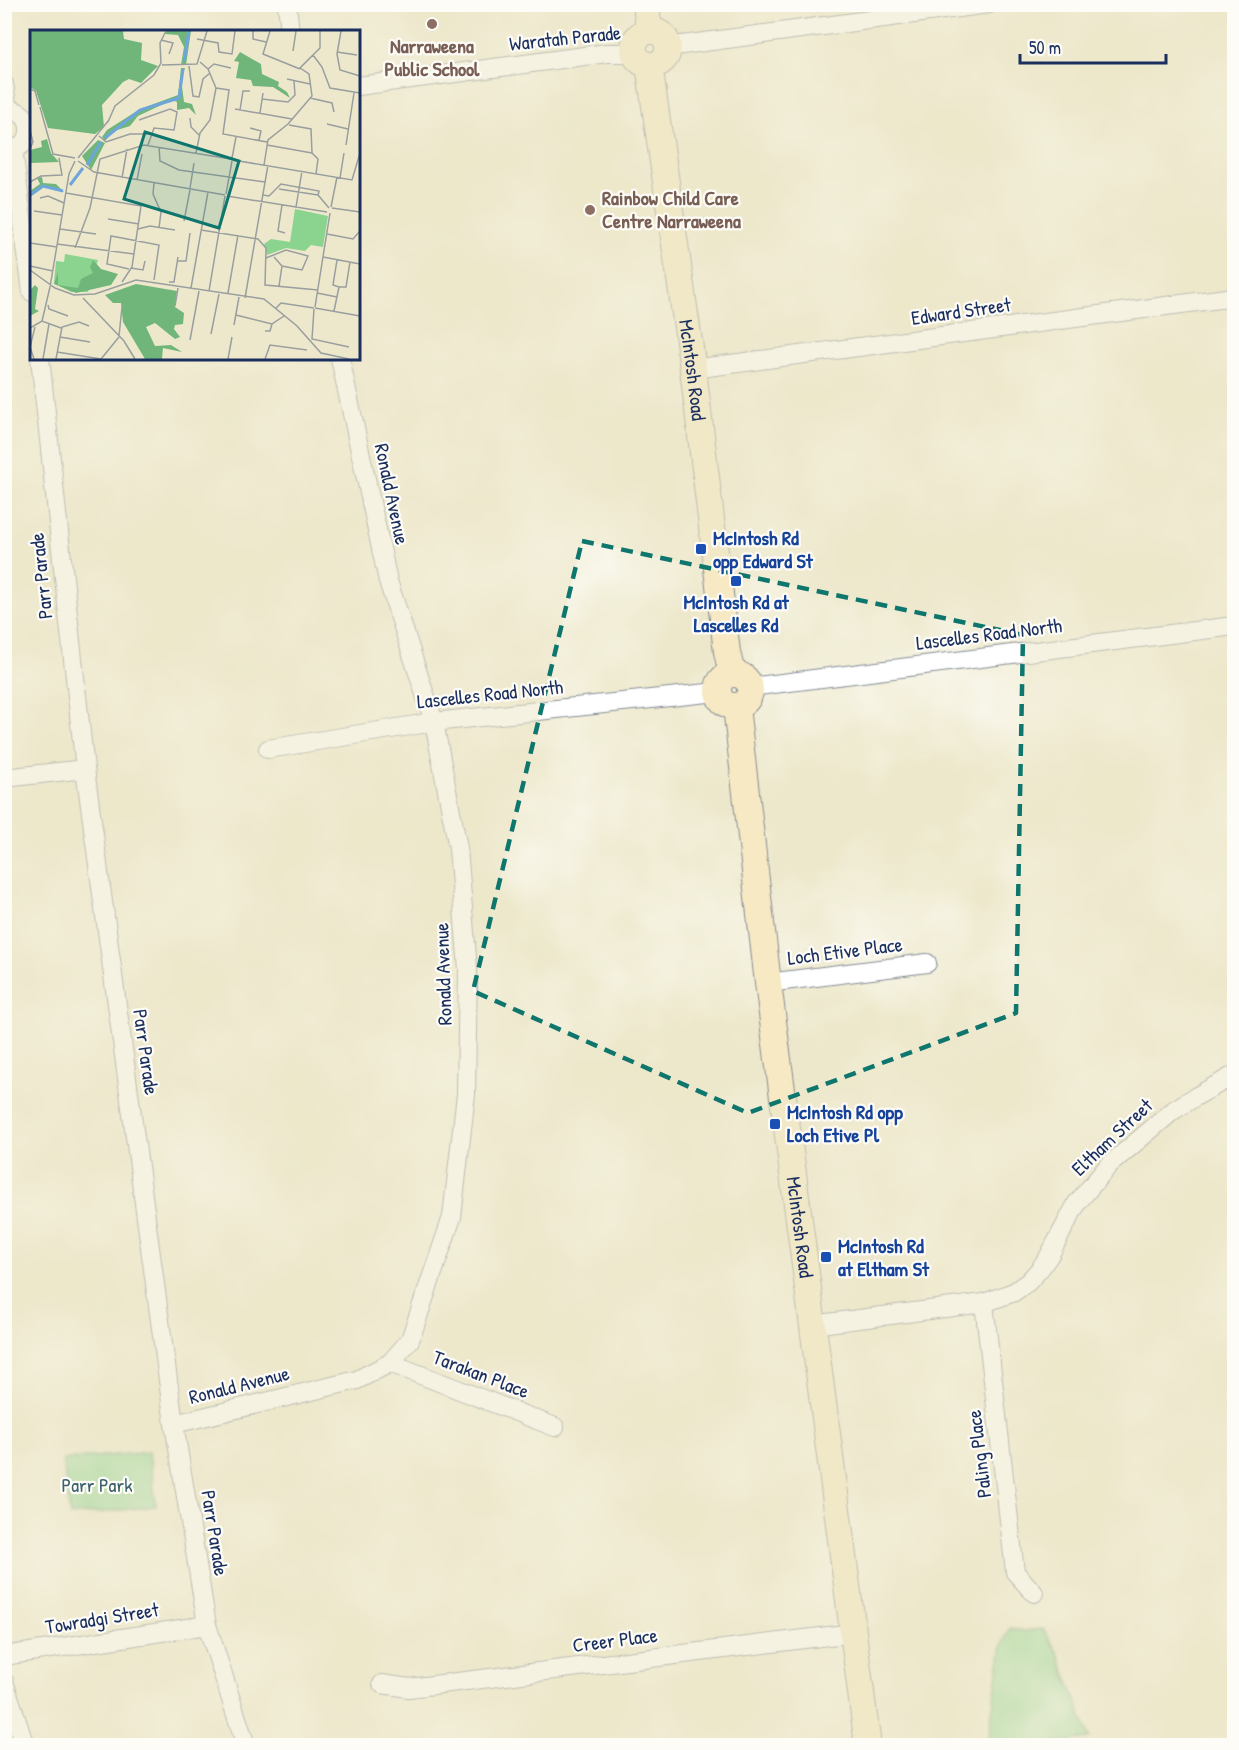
<svg xmlns="http://www.w3.org/2000/svg" width="1239" height="1750" font-family="'Patrick Hand',sans-serif">
	<style>
		.green { fill: #8bd490; stroke: #538277; stroke-width: 1.5 }
		.lines { fill: none; stroke-linecap: round; stroke-linejoin: round }
		.street-casing { stroke: #848c94; stroke-width: 20 }
		.secondary-casing { stroke: #848c94; stroke-width: 28 }
		.street { stroke: #fff; stroke-width: 18 }
		.secondary { stroke: #f7e9c3; stroke-width: 26 }
		.marked { fill: none; stroke: #0f766e; stroke-width: 4.5; stroke-dasharray: 12 8; stroke-linejoin: round }
		.education-dot { fill: #8d6e63; stroke: #fdfcf7; stroke-width: 2 }
		.transit-dot { fill: #1a4fb4; stroke: #fdfcf7; stroke-width: 2 }
		.labels { text-anchor: middle; stroke-width: 4.5; stroke-linejoin: round; paint-order: stroke }
		.street-label { font-size: 20px; fill: #1b2f5e; stroke: #fdfcf7 }
		.education-label { font-size: 20px; font-weight: bold; fill: #785e54; stroke: #fdfcf7 }
		.transit-label { font-size: 20px; font-weight: bold; fill: #164399; stroke: #fdfcf7; text-anchor: start }
		.park-label { font-size: 20px; fill: #3d616d; stroke: #fdfcf7 }
		.inset-river { fill: none; stroke: #6ea5dc; stroke-width: 3 }
		.inset-road { fill: none; stroke: #999e9f; stroke-width: 1.5 }
		.view { fill: #0f766e; fill-opacity: 0.15; stroke: #0f766e; stroke-width: 3 }
		.inset-edge { fill: none; stroke: #1b2f5e; stroke-width: 3 }
	</style>
	<rect width="100%" height="100%" fill="#fdfcf7"/>
	<filter id="ink" filterUnits="userSpaceOnUse"><feTurbulence type="fractalNoise" baseFrequency=".0167" numOctaves="2"/><feDisplacementMap in="SourceGraphic" scale="12" xChannelSelector="R" yChannelSelector="G"/><feConvolveMatrix kernelMatrix="1 2 1 2 8 2 1 2 1" color-interpolation-filters="sRGB"/></filter>
	<filter id="wash" filterUnits="userSpaceOnUse"><feTurbulence type="fractalNoise" baseFrequency=".008" numOctaves="4" result="noise"/><feDisplacementMap in="SourceGraphic" scale="24" xChannelSelector="R" yChannelSelector="G"/><feGaussianBlur stdDeviation="1.35" result="paint"/><feColorMatrix in="noise" values="0 0 0 0 0 0 0 0 0 0 0 0 0 0 0 0 0 1.4 0 .05"/><feComposite in="paint" operator="in"/></filter>
	<g filter="url(#wash)">
		<rect width="100%" height="100%" fill="#ede8cb"/>
		<path class="green" d="M 149,1452 L 156,1506 L 70,1516 L 63,1460 Z
			M 1010,1628 L 1024,1631 L 1043,1629 L 1058,1653 L 1090,1738 L 1037,1746 L 948,1745 L 988,1741 L 1002,1645 Z"/>
	</g>
	<g filter="url(#ink)">
		<g class="lines">
			<g class="street-casing">
				<path id="street" d="M 287,4 L 290,32
					M 667,47 L 989,4
					M 4,84 L 8,110
					M 358,86 L 607,53 L 635,53
					M 4,110 C 38,107 37,153 4,149
					M 13,149 L 32,292
					M 40,358 L 85,769 L 174,1424 L 207,1625 L 246,1746
					M 693,369 L 1234,297
					M 750,687 L 1234,626
					M 268,749 L 434,722 L 717,692
					M 4,778 L 85,769
					M 768,983 L 927,963
					M 984,1303 L 1015,1572 L 1034,1593
					M 812,1325 L 984,1303 L 1014,1292 L 1028,1282 L 1039,1270 L 1049,1256 L 1077,1203 L 1109,1165 L 1174,1110 L 1195,1097 L 1234,1075
					M 390,1363 L 555,1427
					M 174,1424 L 357,1380 L 390,1363 L 410,1340 L 452,1217 L 466,1094 L 468,969 L 458,848 L 434,722 L 388,581 L 340,358
					M 4,1656 L 207,1625
					M 4,1681 L 25,1746
					M 382,1684 L 409,1688 L 853,1633"/>
			</g>
			<g class="secondary-casing">
				<g id="secondary">
					<path d="M 646,4 L 649,31"/>
					<circle cx="651" cy="48" r="17"/>
					<path id="s1" d="M 649,65 L 693,369 L 727,652 L 732,674"/>
					<circle cx="734" cy="690" r="16"/>
					<path id="s2" d="M 736,707 L 768,983 L 868,1746"/>
				</g>
			</g>
			<use href="#street" class="street"/>
			<use href="#secondary" class="secondary"/>
		</g>
	</g>
	<path d="M0 0H1239V1750H0ZM 582,541 L 1023,635 L 1016,1013 L 748,1113 L 473,991 Z" fill="#ede8cb" fill-opacity=".55" fill-rule="evenodd"/>
	<path class="marked" d="M 582,541 L 1023,635 L 1016,1013 L 748,1113 L 473,991 Z"/>
	<g class="education-dot">
		<circle cx="432" cy="24" r="6"/>
		<circle cx="590" cy="210" r="6"/>
	</g>
	<g class="transit-dot">
		<rect x="695" y="543" width="12" height="12" rx="3"/>
		<rect x="730" y="575" width="12" height="12" rx="3"/>
		<rect x="769" y="1118" width="12" height="12" rx="3"/>
		<rect x="820" y="1251" width="12" height="12" rx="3"/>
	</g>
	<g class="labels">
		<g class="street-label">
			<text transform="translate(565 38) rotate(-6)" y="7">Waratah Parade</text>
			<text transform="translate(961 311) rotate(-8)" y="7">Edward Street</text>
			<text dy="7" stroke="none"><textPath href="#s1" startOffset="308">McIntosh Road</textPath></text>
			<text transform="translate(392 494) rotate(78)" y="7">Ronald Avenue</text>
			<text transform="translate(41 576) rotate(-96)" y="7">Parr Parade</text>
			<text transform="translate(989 634) rotate(-7)" y="7">Lascelles Road North</text>
			<text transform="translate(490 694) rotate(-6)" y="7">Lascelles Road North</text>
			<text transform="translate(845 951) rotate(-7)" y="7">Loch Etive Place</text>
			<text transform="translate(443 974) rotate(-92)" y="7">Ronald Avenue</text>
			<text transform="translate(146 1052) rotate(82)" y="7">Parr Parade</text>
			<text transform="translate(1112 1137) rotate(-43)" y="7">Eltham Street</text>
			<text dy="7" stroke="none"><textPath href="#s2" startOffset="524">McIntosh Road</textPath></text>
			<text transform="translate(481 1374) rotate(21)" y="7">Tarakan Place</text>
			<text transform="translate(239 1385) rotate(-14)" y="7">Ronald Avenue</text>
			<text transform="translate(979 1454) rotate(-97)" y="7">Paling Place</text>
			<text transform="translate(215 1533) rotate(81)" y="7">Parr Parade</text>
			<text transform="translate(102 1618) rotate(-9)" y="7">Towradgi Street</text>
			<text transform="translate(615 1640) rotate(-7)" y="7">Creer Place</text>
		</g>
		<g class="education-label">
			<text x="432" y="53">Narraweena<tspan x="432" dy="23">Public School</tspan></text>
			<text x="602" y="205" text-anchor="start">Rainbow Child Care<tspan x="602" dy="23">Centre Narraweena</tspan></text>
		</g>
		<g class="transit-label">
			<text x="713" y="545">McIntosh Rd<tspan x="713" dy="23">opp Edward St</tspan></text>
			<text x="736" y="609" text-anchor="middle">McIntosh Rd at<tspan x="736" dy="23">Lascelles Rd</tspan></text>
			<text x="787" y="1119">McIntosh Rd opp<tspan x="787" dy="23">Loch Etive Pl</tspan></text>
			<text x="838" y="1253">McIntosh Rd<tspan x="838" dy="23">at Eltham St</tspan></text>
		</g>
		<g class="park-label">
			<text x="97" y="1492">Parr Park</text>
		</g>
	</g>
	<g transform="translate(30 30)">
		<rect width="330" height="330" fill="#ede8cb"/>
		<path d="M 265,179 L 298,186 L 293,217 L 281,215 L 275,221 L 256,218 L 237,225 L 234,214 L 241,209 L 260,212 ZM 35,224 L 68,230 L 58,262 L 41,262 L 24,253 L 26,231 L 34,232 Z" fill="#8bd490"/>
		<path d="M 0,1 L 93,1 L 94,9 L 112,13 L 111,30 L 128,36 L 111,53 L 99,49 L 93,52 L 72,75 L 74,97 L 65,104 L 18,98 L 6,61 L 0,57 ZM 137,1 L 161,1 L 156,35 L 151,35 L 154,17 L 148,5 L 135,4 ZM 210,22 L 231,34 L 232,44 L 249,52 L 248,56 L 257,62 L 260,68 L 243,57 L 223,56 L 221,50 L 206,48 L 209,32 L 204,31 ZM 151,38 L 155,38 L 151,49 L 154,72 L 162,74 L 166,85 L 159,78 L 147,80 L 147,72 L 142,70 L 108,86 L 100,96 L 84,101 L 75,111 L 72,107 L 77,100 L 110,79 L 148,65 ZM 17,109 L 21,123 L 29,132 L 0,133 L 0,120 L 12,117 L 11,111 ZM 68,110 L 75,113 L 61,140 L 52,126 ZM 12,147 L 13,153 L 26,154 L 34,162 L 14,157 L 0,167 L 0,161 L 10,154 L 7,148 ZM 63,230 L 71,239 L 88,244 L 81,255 L 46,263 L 24,254 L 28,242 L 28,255 L 48,258 L 51,249 L 63,243 L 60,237 ZM 106,254 L 147,261 L 145,277 L 154,283 L 153,294 L 145,295 L 144,299 L 150,307 L 145,309 L 125,293 L 116,297 L 125,316 L 141,315 L 152,322 L 133,318 L 132,329 L 115,329 L 93,292 L 91,273 L 83,273 L 75,265 ZM 5,255 L 8,258 L 5,279 L 9,281 L 0,286 L 0,260 Z" fill="#70b67a"/>
		<path class="inset-river" d="M 154,31 L 159,1M 75,108 L 110,80 L 149,68 L 153,39M 57,135 L 71,112M 40,155 L 53,138M 0,165 L 13,156 L 33,161"/>
		<path class="inset-road" d="M 223,1 L 223,9 L 236,12M 240,1 L 233,24 L 270,39M 311,1 L 307,24 L 310,40 L 330,46M 167,9 L 188,13 L 189,22 L 202,24 L 205,1M 131,10 L 143,13 L 139,24M 263,21 L 266,1M 307,22 L 327,25M 283,25 L 292,37 L 300,58 L 330,63M 131,33 L 130,13 L 136,1M 132,35 L 167,34 L 177,1M 159,36 L 163,66 L 169,67 L 173,49 L 180,43M 178,39 L 184,34 L 201,38M 257,49 L 280,54M 186,58 L 199,60 L 193,104 L 237,112M 0,59 L 5,61 L 9,75M 280,68 L 302,73 L 304,82M 232,69 L 258,72 L 265,65 L 264,51M 10,77 L 23,124 L 45,128M 205,79 L 262,89M 210,80 L 213,61 L 220,61M 230,83 L 233,63M 160,88 L 161,97 L 169,105M 109,90 L 140,79 L 147,82 L 144,100 L 124,98 L 118,115M 78,92 L 85,76 L 124,45 L 131,33M 297,94 L 318,99M 259,95 L 281,99 L 282,123M 220,98 L 231,101 L 229,110M 0,100 L 3,112 L 0,119M 69,106 L 76,112 L 100,104 L 120,104M 237,115 L 282,123M 316,115 L 324,63M 129,117 L 130,131 L 149,140 L 235,152M 166,123 L 170,103 L 180,90 L 186,58 L 178,39 L 170,32M 282,123 L 288,129 L 286,144M 48,128 L 79,90M 202,128 L 206,107M 203,130 L 322,150 L 330,123M 48,131 L 64,142 L 195,165M 234,135 L 238,110 L 258,94 L 282,66 L 279,44 L 270,38 L 290,18 L 290,1M 92,148 L 97,119M 310,148 L 314,123M 107,150 L 112,124M 0,152 L 11,146 L 32,145 L 29,128M 124,153 L 123,164 L 131,182 L 129,198M 160,158 L 164,133M 249,159 L 288,165M 36,163 L 111,176 L 102,237 L 92,252M 196,164 L 202,131M 233,165 L 239,166 L 251,154 L 289,161 L 288,165 L 299,178M 197,166 L 297,182M 10,168 L 18,166 L 34,173M 252,175 L 248,201 L 255,203M 266,177 L 272,141M 301,177 L 307,147M 302,178 L 330,182M 4,181 L 32,185M 78,189 L 109,194M 154,191 L 160,160M 30,199 L 66,204M 108,199 L 120,196 L 145,200M 171,200 L 228,209 L 236,218 L 235,255 L 288,260M 297,204 L 323,209 L 330,201M 0,213 L 27,217M 27,214 L 104,224M 45,218 L 60,178 L 70,129 L 114,115 L 201,129M 293,227 L 330,234M 236,228 L 256,220 L 278,226 L 272,240 L 252,236 L 244,227M 307,230 L 303,255 L 309,257 L 316,257 L 320,232M 148,231 L 156,231 L 160,203M 0,236 L 23,241M 101,238 L 113,240 L 115,231M 99,239 L 77,234 L 81,206 L 129,215 L 124,250M 0,240 L 25,258 L 44,265 L 65,264 L 106,250 L 234,269 L 267,296 L 291,323 L 319,329M 139,252 L 144,252 L 148,227M 249,256 L 252,236M 20,257 L 39,144 L 45,131M 161,258 L 178,162M 179,261 L 195,166M 198,263 L 208,205M 287,263 L 307,267M 53,268 L 94,311 L 105,329M 215,268 L 238,135M 18,275 L 19,279 L 38,286M 145,276 L 148,258M 285,277 L 300,183M 246,278 L 251,273 L 284,278M 285,278 L 330,286M 284,279 L 282,309 L 319,317M 304,281 L 309,257M 206,285 L 242,294M 12,291 L 20,257M 204,295 L 209,267M 0,298 L 12,291 L 31,298M 235,301 L 240,301 L 242,294 L 254,286M 181,304 L 189,264M 89,306 L 92,277M 30,307 L 60,312M 160,310 L 169,261M 27,322 L 71,329M 4,329 L 0,317 L 5,297M 13,329 L 19,294M 26,329 L 32,297 L 49,292 L 59,296M 71,329 L 89,307M 198,329 L 202,307M 235,329 L 240,315 L 277,320"/>
		<path class="view" d="M 115,102 L 209,131 L 189,198 L 94,169 Z"/>
		<rect width="330" height="330" class="inset-edge"/>
	</g>
	<rect width="1239" height="1750" fill="none" stroke="#fdfcf7" stroke-width="24"/>
	<path d="M1020 54v9h146v-9" fill="none" stroke="#1b2f5e" stroke-width="3"/>
	<text x="1029" y="54" font-size="18" fill="#1b2f5e" stroke="#fdfcf7" stroke-width="4.5" paint-order="stroke">50 m</text>
</svg>
